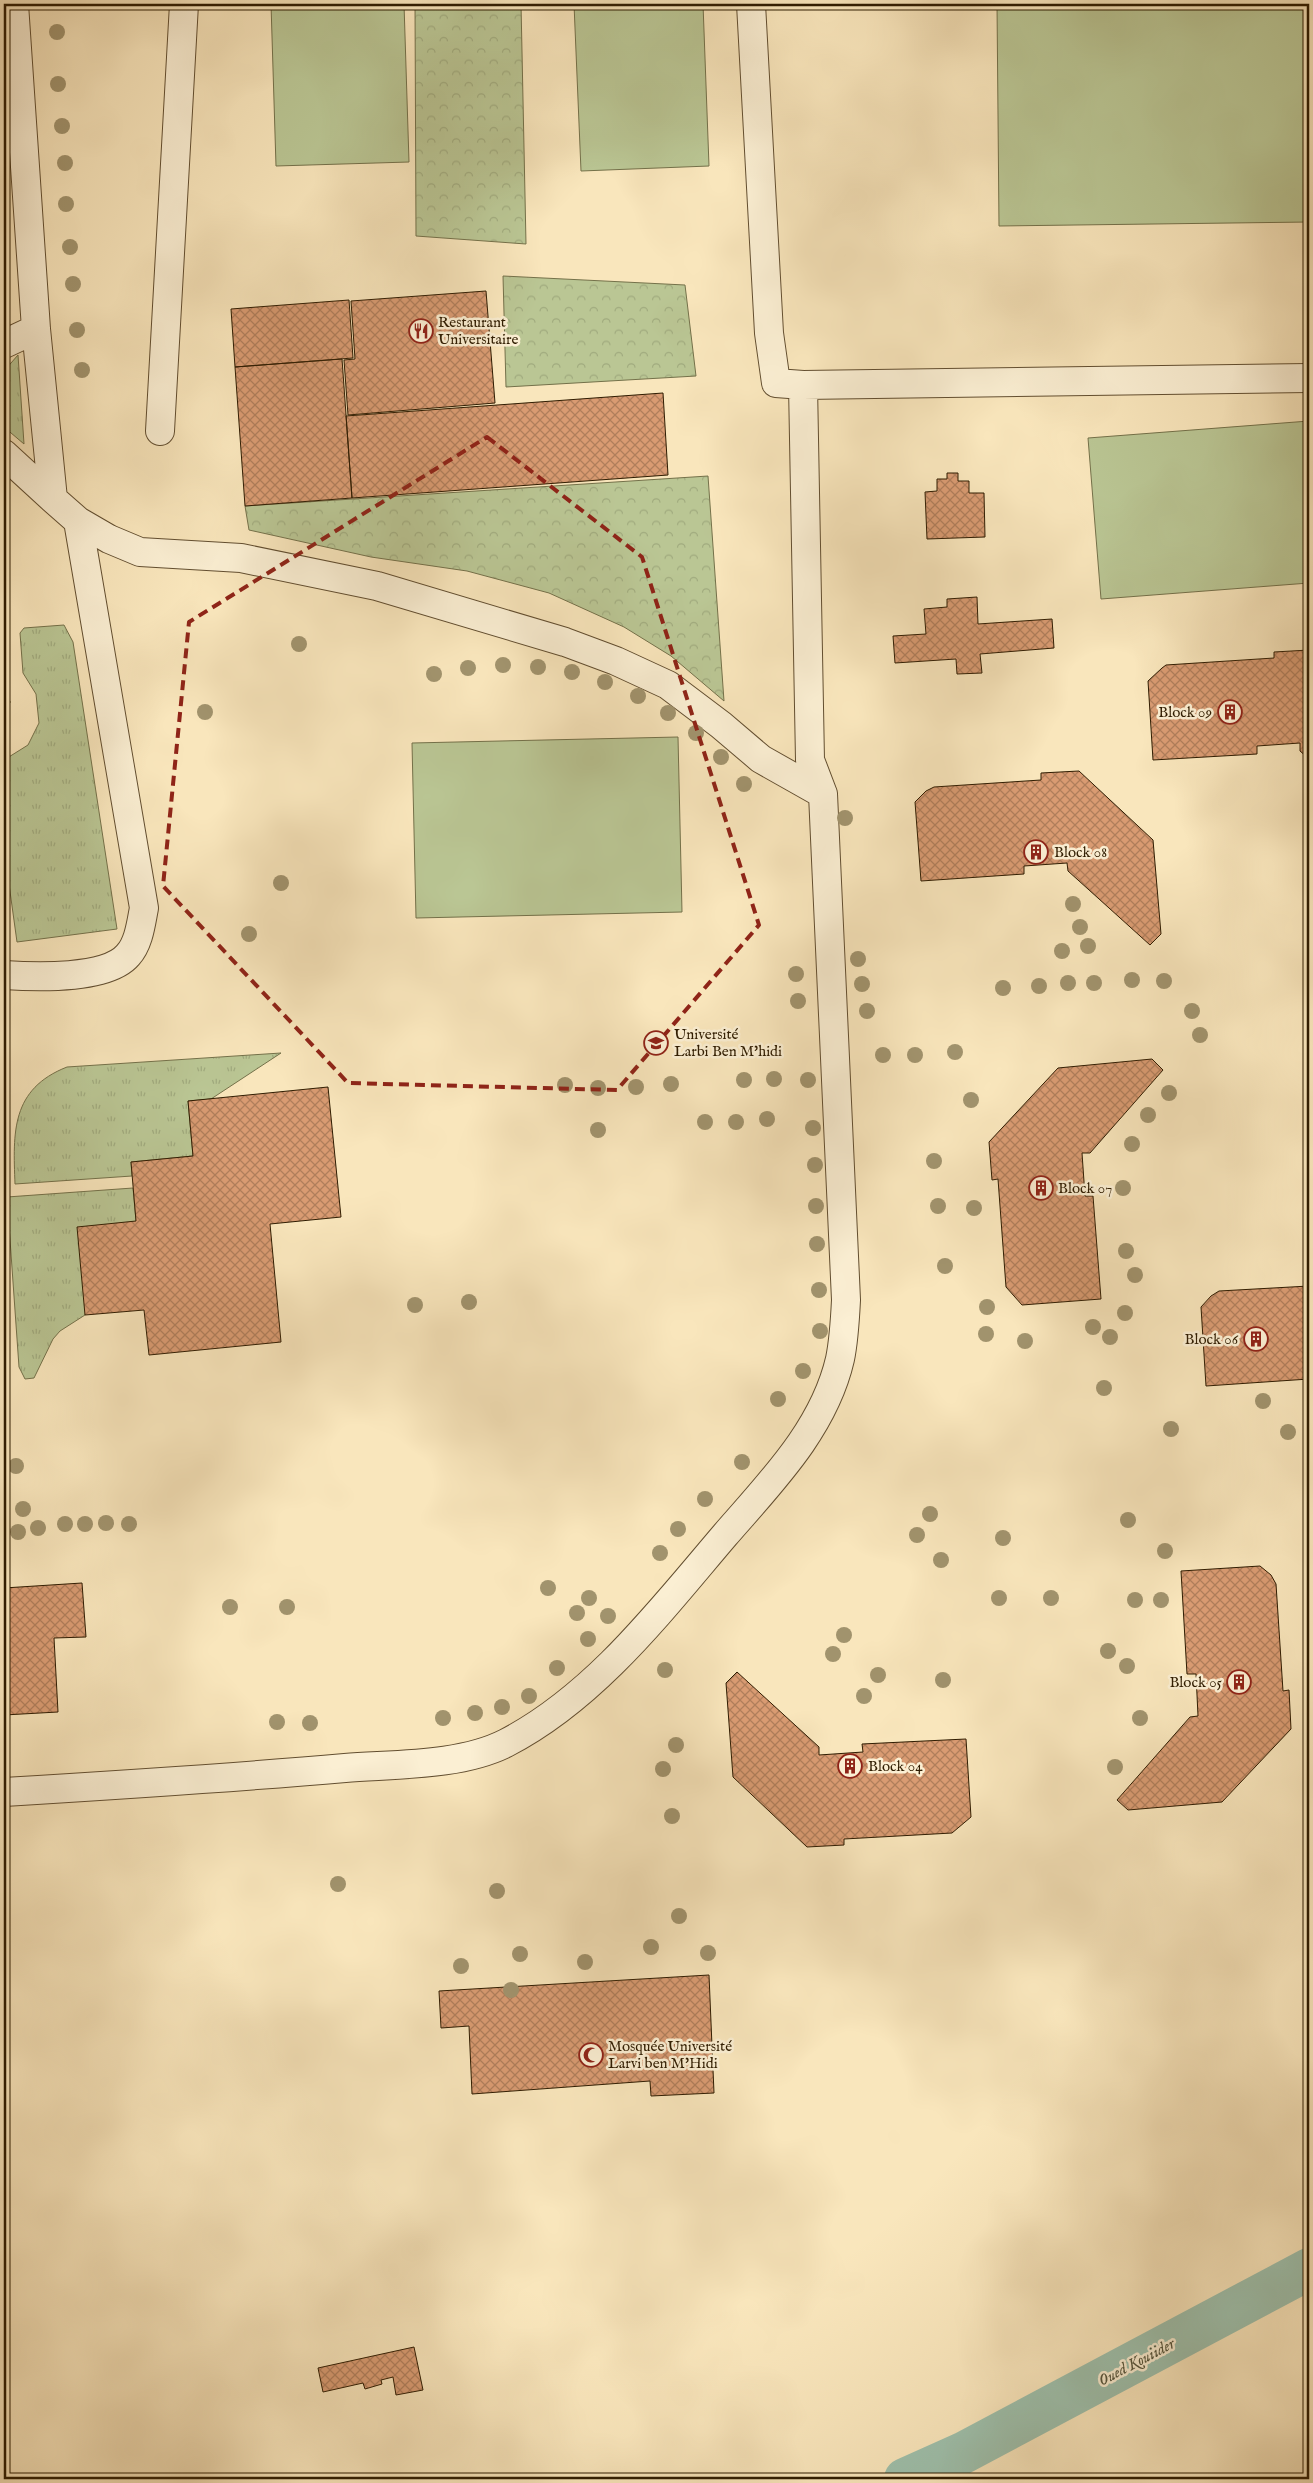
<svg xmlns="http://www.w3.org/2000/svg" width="1313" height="2483" font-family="'IM FELL English',serif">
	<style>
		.grass { fill: url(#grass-tufts); stroke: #74714a }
		.forest { fill: url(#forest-crowns); stroke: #74714a }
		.garden { fill: #bac694; stroke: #74714a }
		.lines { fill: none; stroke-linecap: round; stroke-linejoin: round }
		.canal { stroke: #9ec0ac; stroke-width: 42 }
		.building { fill: url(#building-cross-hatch); stroke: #2f1c01 }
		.minor-casing { stroke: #624e30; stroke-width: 30 }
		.minor { stroke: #fbefd3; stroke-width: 28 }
		.tree { fill: #a1936d }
		.marked { fill: none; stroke: #8f2418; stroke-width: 4; stroke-dasharray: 10 6; stroke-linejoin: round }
		.labels { text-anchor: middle; stroke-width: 5; stroke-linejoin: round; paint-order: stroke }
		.poi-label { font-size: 15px; fill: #2f1c01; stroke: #fbefd3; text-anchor: start }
		.water-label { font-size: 16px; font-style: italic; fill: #56553d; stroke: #fbefd3 }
	</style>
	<defs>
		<pattern id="grass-tufts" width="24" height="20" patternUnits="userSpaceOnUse" patternTransform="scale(1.25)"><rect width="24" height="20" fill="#bac694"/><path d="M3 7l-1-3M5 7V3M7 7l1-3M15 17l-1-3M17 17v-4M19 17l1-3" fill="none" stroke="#a0aa7e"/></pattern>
		<pattern id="forest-crowns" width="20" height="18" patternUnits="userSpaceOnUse" patternTransform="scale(1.25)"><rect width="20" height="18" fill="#bac694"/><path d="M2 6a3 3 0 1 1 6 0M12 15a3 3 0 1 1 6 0" fill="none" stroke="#a0aa7e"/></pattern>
		<pattern id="building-cross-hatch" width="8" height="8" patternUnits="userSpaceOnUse" patternTransform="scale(1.25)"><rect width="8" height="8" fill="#d99b72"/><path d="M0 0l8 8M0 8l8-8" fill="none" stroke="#b07e5b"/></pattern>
	</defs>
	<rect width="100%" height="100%" fill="#f9e6bc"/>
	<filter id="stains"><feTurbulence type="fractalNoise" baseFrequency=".004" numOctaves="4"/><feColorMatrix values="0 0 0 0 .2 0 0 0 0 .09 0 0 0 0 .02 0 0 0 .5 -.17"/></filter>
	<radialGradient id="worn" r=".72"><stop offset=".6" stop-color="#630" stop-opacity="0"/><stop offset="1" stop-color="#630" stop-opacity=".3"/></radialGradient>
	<path class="grass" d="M 18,355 L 24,444 L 4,427 L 4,371 Z
		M 64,625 L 73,642 L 117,929 L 17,942 L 8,877 L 4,877 L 4,760 L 28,745 L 39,723 L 36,694 L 23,673 L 20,633 L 24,628 Z
		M 281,1053 L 211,1099 L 188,1101 L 193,1156 L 131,1162 L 132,1176 L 15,1184 C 13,1132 11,1089 67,1067 Z
		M 133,1188 L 136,1221 L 85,1315 L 60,1331 L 53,1339 L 34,1378 L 25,1379 L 19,1367 L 7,1197 Z"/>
	<path class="forest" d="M 415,4 L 521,4 L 526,244 L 416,236 Z
		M 503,276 L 685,285 L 696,376 L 506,387 Z
		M 708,476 L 724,701 L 671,656 L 624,627 L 549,593 L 467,571 L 371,557 L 249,530 L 245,506 Z"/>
	<path class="garden" d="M 271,4 L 404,4 L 409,162 L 276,166 Z
		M 574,4 L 703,4 L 709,166 L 581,171 Z
		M 997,4 L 1309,4 L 1309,222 L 999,226 Z
		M 1309,421 L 1309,583 L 1101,599 L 1088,438 Z
		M 678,737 L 682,912 L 416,918 L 412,743 Z"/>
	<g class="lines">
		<path class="canal" d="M 905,2479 L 963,2453 L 1309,2269"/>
	</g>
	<path class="building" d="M 486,291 L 495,403 L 348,415 L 344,360 L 355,359 L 351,301 Z
		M 349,300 L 353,358 L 235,367 L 231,309 Z
		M 342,359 L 352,498 L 245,506 L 235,367 Z
		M 663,393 L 668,475 L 352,498 L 346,416 Z
		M 947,473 L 958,473 L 958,481 L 969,481 L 969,493 L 984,493 L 985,537 L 927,539 L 925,492 L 937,491 L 937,479 L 947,479 Z
		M 977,597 L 978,624 L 1052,619 L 1054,648 L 980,654 L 982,673 L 957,674 L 956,659 L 895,663 L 893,636 L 926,634 L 924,609 L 947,607 L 947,599 Z
		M 1309,650 L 1309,759 L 1300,751 L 1300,743 L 1257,746 L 1257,754 L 1153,760 L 1148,681 L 1162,668 L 1166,665 L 1274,658 L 1274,652 Z
		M 4,686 L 10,702 L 4,718 Z
		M 1079,771 L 1153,840 L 1161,934 L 1150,945 L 1068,871 L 1067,863 L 1024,866 L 1024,874 L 921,881 L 915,802 L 926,791 L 934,787 L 1041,780 L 1041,773 Z
		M 1152,1059 L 1163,1070 L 1090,1153 L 1082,1153 L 1085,1196 L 1093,1196 L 1101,1299 L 1022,1305 L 1006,1287 L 998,1179 L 992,1180 L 989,1142 L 1058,1068 Z
		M 328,1087 L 341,1217 L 270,1224 L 281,1342 L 149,1355 L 144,1310 L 85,1315 L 77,1227 L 136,1221 L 131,1162 L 193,1156 L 188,1101 Z
		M 1309,1286 L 1309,1379 L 1206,1386 L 1201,1307 L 1211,1296 L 1219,1291 Z
		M 1260,1566 L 1271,1575 L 1276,1584 L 1283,1691 L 1289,1690 L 1291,1729 L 1222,1802 L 1128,1810 L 1117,1800 L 1190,1717 L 1198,1716 L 1196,1674 L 1187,1674 L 1181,1571 Z
		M 82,1583 L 86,1637 L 54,1638 L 58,1712 L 4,1715 L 4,1588 Z
		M 737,1672 L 819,1747 L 819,1755 L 863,1752 L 862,1744 L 966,1739 L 971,1817 L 952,1833 L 844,1839 L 844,1845 L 807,1847 L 733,1777 L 726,1683 Z
		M 709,1975 L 714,2093 L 651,2096 L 650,2081 L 472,2094 L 469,2026 L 441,2028 L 439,1991 Z
		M 414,2347 L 423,2390 L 396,2395 L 393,2377 L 381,2380 L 382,2384 L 365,2389 L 363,2383 L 323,2392 L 318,2368 Z"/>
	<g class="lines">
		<g class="minor-casing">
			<path id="minor" d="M 4,344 L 36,329
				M 803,385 L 1309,378
				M 160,431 L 184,4
				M 4,454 L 53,499
				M 78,521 L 109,539 L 140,552 L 241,558 L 377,586 L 565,642 L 616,661 L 668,685 L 721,725 L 761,759 L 823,794
				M 4,975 C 34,977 107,980 128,955 C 139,943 141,923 144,908 L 78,521 L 53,499 L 36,329 L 14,4
				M 4,1792 C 118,1785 232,1778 345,1768 C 395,1764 461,1766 506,1743 C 595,1697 661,1610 725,1535 C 770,1483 824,1429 840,1359 C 844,1340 845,1320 846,1300 L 823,794 L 810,760 L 803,385 L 776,383 L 769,333 L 751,4"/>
		</g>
		<use href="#minor" class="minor"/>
	</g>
	<g class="tree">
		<circle cx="57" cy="32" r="8"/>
		<circle cx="58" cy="84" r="8"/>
		<circle cx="62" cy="126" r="8"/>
		<circle cx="65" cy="163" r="8"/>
		<circle cx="66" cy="204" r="8"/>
		<circle cx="70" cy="247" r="8"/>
		<circle cx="73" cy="284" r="8"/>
		<circle cx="77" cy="330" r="8"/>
		<circle cx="82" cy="370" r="8"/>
		<circle cx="299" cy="644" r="8"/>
		<circle cx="503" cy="665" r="8"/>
		<circle cx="538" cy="667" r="8"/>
		<circle cx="468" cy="668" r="8"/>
		<circle cx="572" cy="672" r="8"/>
		<circle cx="434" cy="674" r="8"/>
		<circle cx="605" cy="682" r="8"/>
		<circle cx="638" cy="696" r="8"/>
		<circle cx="205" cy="712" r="8"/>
		<circle cx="668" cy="713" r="8"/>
		<circle cx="696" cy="733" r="8"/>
		<circle cx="721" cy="757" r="8"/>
		<circle cx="744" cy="784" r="8"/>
		<circle cx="845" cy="818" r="8"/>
		<circle cx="281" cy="883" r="8"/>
		<circle cx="1073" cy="904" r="8"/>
		<circle cx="1080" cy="927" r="8"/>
		<circle cx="249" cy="934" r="8"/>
		<circle cx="1088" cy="946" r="8"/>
		<circle cx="1062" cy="951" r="8"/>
		<circle cx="858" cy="959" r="8"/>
		<circle cx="796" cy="974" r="8"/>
		<circle cx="1132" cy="980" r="8"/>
		<circle cx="1164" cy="981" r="8"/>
		<circle cx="1068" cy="983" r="8"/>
		<circle cx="1094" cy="983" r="8"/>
		<circle cx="862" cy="984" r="8"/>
		<circle cx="1039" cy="986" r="8"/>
		<circle cx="1003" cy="988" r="8"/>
		<circle cx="798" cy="1001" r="8"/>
		<circle cx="867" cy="1011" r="8"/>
		<circle cx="1192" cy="1011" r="8"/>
		<circle cx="1200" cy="1035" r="8"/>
		<circle cx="955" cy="1052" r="8"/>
		<circle cx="883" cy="1055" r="8"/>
		<circle cx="915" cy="1055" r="8"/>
		<circle cx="774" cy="1079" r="8"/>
		<circle cx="744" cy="1080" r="8"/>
		<circle cx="808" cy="1080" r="8"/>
		<circle cx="671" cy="1084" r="8"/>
		<circle cx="565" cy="1085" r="8"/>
		<circle cx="636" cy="1087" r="8"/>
		<circle cx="598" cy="1088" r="8"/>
		<circle cx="1169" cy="1093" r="8"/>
		<circle cx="971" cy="1100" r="8"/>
		<circle cx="1148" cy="1115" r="8"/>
		<circle cx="767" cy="1119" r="8"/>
		<circle cx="705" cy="1122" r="8"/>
		<circle cx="736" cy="1122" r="8"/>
		<circle cx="813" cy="1128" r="8"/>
		<circle cx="598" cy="1130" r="8"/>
		<circle cx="1132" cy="1144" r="8"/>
		<circle cx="934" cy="1161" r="8"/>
		<circle cx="815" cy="1165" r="8"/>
		<circle cx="1123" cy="1188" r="8"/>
		<circle cx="816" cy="1206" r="8"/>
		<circle cx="938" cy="1206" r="8"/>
		<circle cx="974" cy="1208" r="8"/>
		<circle cx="817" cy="1244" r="8"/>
		<circle cx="1126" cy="1251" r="8"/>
		<circle cx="945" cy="1266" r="8"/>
		<circle cx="1135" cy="1275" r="8"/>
		<circle cx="819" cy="1290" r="8"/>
		<circle cx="469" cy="1302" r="8"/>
		<circle cx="415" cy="1305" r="8"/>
		<circle cx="987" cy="1307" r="8"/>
		<circle cx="1125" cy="1313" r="8"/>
		<circle cx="1093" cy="1327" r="8"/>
		<circle cx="820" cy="1331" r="8"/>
		<circle cx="986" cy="1334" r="8"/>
		<circle cx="1110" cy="1337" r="8"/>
		<circle cx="1025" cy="1341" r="8"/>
		<circle cx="803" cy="1371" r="8"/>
		<circle cx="1104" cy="1388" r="8"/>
		<circle cx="778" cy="1399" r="8"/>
		<circle cx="1263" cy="1401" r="8"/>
		<circle cx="1171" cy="1429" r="8"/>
		<circle cx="1288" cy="1432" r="8"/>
		<circle cx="742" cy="1462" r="8"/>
		<circle cx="16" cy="1466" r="8"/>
		<circle cx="705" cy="1499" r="8"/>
		<circle cx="23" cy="1509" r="8"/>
		<circle cx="930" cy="1514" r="8"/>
		<circle cx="1128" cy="1520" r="8"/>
		<circle cx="106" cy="1523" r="8"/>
		<circle cx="65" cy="1524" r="8"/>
		<circle cx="85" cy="1524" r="8"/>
		<circle cx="129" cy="1524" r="8"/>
		<circle cx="38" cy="1528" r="8"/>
		<circle cx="678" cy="1529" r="8"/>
		<circle cx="18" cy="1532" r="8"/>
		<circle cx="917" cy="1535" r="8"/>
		<circle cx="1003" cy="1538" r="8"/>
		<circle cx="1165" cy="1551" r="8"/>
		<circle cx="660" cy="1553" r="8"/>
		<circle cx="941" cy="1560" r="8"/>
		<circle cx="548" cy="1588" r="8"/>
		<circle cx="589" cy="1598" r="8"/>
		<circle cx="999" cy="1598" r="8"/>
		<circle cx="1051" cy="1598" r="8"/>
		<circle cx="1135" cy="1600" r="8"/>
		<circle cx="1161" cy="1600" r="8"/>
		<circle cx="230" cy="1607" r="8"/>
		<circle cx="287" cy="1607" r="8"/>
		<circle cx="577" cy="1613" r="8"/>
		<circle cx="608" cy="1616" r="8"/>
		<circle cx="844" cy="1635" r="8"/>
		<circle cx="588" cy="1639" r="8"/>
		<circle cx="1108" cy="1651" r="8"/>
		<circle cx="833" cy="1654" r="8"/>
		<circle cx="1127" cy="1666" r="8"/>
		<circle cx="557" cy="1668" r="8"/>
		<circle cx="665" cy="1670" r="8"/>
		<circle cx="878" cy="1675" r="8"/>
		<circle cx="943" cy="1680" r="8"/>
		<circle cx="529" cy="1696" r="8"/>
		<circle cx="864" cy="1696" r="8"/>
		<circle cx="502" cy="1707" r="8"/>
		<circle cx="475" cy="1713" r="8"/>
		<circle cx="443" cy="1718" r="8"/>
		<circle cx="1140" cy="1718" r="8"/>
		<circle cx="277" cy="1722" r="8"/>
		<circle cx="310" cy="1723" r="8"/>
		<circle cx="676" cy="1745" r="8"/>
		<circle cx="1115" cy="1767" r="8"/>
		<circle cx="663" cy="1769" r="8"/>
		<circle cx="672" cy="1816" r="8"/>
		<circle cx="338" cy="1884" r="8"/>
		<circle cx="497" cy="1891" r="8"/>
		<circle cx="679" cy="1916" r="8"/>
		<circle cx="651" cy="1947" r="8"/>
		<circle cx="708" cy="1953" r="8"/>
		<circle cx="520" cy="1954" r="8"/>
		<circle cx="585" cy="1962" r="8"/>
		<circle cx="461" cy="1966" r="8"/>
		<circle cx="511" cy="1990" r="8"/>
	</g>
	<path class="marked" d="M 487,437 L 642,557 L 759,925 L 617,1090 L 348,1083 L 163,886 L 189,622 Z"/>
	<defs>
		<g id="restaurant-ring" transform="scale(1.25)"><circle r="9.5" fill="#fbefd3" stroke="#8f2418" stroke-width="1.5"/><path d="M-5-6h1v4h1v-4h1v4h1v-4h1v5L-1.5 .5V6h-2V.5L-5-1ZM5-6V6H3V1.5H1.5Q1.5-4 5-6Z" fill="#8f2418"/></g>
		<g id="building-ring" transform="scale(1.25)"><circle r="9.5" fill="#fbefd3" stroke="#8f2418" stroke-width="1.5"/><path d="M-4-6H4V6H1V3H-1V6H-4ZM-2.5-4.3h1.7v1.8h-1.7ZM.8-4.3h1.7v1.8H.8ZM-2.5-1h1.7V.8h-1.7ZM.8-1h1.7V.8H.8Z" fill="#8f2418"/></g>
		<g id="university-ring" transform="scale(1.25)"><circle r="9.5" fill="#fbefd3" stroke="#8f2418" stroke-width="1.5"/><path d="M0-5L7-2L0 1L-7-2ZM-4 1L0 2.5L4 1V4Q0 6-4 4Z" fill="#8f2418"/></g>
		<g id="mosque-ring" transform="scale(1.25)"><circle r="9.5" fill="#fbefd3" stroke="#8f2418" stroke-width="1.5"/><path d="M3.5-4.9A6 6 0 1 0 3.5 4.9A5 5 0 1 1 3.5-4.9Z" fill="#8f2418"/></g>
	</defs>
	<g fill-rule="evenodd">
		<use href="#restaurant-ring" x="421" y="331"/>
		<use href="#building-ring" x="1230" y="712"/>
		<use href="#building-ring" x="1036" y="852"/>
		<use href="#university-ring" x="656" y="1043"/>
		<use href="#building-ring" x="1041" y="1188"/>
		<use href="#building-ring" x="1256" y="1339"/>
		<use href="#building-ring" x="1239" y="1682"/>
		<use href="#building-ring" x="850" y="1766"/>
		<use href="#mosque-ring" x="591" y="2055"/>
	</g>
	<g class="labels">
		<g class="poi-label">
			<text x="438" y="327">Restaurant<tspan x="438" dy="17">Universitaire</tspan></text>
			<text x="1212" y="717" text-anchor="end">Block 09</text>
			<text x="1054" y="857">Block 08</text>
			<text x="674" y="1039">Université<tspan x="674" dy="17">Larbi Ben M'hidi</tspan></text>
			<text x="1058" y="1193">Block 07</text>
			<text x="1238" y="1344" text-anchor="end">Block 06</text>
			<text x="1222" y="1687" text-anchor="end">Block 05</text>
			<text x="868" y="1771">Block 04</text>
			<text x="608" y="2051">Mosquée Université<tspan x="608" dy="17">Larvi ben M'Hidi</tspan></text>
		</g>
		<g class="water-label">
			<text transform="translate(1136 2361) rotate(-28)" y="6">Oued Kouiider</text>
		</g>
	</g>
	<rect width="1313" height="2483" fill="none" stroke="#f9e6bc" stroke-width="20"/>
	<rect x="5" y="5" width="1303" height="2473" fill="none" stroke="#2f1c01" stroke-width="2.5"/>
	<rect x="10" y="10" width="1293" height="2463" fill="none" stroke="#2f1c01"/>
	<rect width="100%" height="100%" filter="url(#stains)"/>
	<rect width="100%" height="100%" fill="url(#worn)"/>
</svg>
